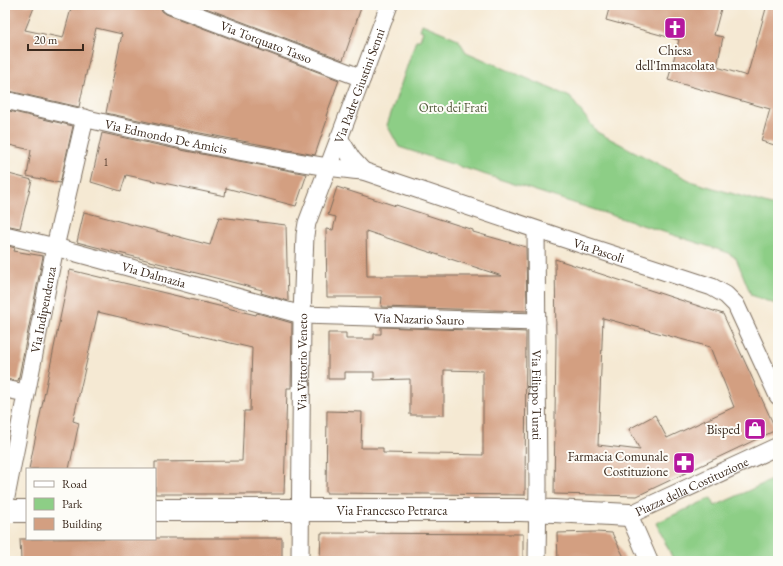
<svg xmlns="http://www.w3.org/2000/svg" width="783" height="566" font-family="'EB Garamond',serif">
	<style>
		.green { fill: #8dce86; stroke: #647c52 }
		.building { fill: #d39f81; fill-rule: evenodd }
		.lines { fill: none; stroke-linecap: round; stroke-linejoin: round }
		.street-casing { stroke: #7c6d5d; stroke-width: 19 }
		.secondary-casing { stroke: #7c6d5d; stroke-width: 24 }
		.street { stroke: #fff; stroke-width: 17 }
		.secondary { stroke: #fff; stroke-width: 22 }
		.labels { text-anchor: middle; stroke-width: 4; stroke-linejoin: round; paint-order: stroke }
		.number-label { font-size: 11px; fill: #614737 }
		.street-label { font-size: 13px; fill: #3b2a1e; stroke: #fdfcf7 }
		.poi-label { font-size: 13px; fill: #3b2a1e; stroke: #fdfcf7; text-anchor: end }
		.park-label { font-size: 13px; fill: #545b3d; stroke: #fdfcf7 }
	</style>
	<rect width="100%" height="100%" fill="#fdfcf7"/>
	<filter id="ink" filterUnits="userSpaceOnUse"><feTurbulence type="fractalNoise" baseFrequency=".025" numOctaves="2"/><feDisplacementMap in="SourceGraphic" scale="8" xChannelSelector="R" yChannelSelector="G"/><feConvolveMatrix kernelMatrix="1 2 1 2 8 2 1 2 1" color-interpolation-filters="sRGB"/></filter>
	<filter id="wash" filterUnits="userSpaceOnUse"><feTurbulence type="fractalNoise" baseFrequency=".012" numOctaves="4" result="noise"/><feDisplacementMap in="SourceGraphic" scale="16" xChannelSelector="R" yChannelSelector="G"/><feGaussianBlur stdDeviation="0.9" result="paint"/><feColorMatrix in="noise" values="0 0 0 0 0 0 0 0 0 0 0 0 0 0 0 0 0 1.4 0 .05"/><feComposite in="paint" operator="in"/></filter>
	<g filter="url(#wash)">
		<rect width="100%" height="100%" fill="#f5e9d3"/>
		<path class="green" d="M 422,24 L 458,39 L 466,52 L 570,97 L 597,132 L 693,182 L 778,207 L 778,305 L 751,295 L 736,258 L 726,252 L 399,147 L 387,125 L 416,40 L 420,40 L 423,31 L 420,30 Z
			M 778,477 L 778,561 L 674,561 L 656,523 L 711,498 L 715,506 Z"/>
		<g id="blocks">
			<path class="building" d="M 5,5 L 35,5 L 25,30 L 63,38 L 72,5 L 160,5 L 162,11 L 166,14 L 339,80 L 326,116 L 328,117 L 315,155 L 190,131 L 106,113 L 122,34 L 96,28 L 79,107 L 5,90 Z
				M 198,5 L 362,5 L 343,60 Z
				M 610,5 L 722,5 L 714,35 L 723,37 L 717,67 L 747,76 L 767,5 L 778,5 L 778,146 L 761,141 L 770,109 L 668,80 L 679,40 L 606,20 Z
				M 5,110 L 73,126 L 60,183 L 27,176 L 31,150 L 5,144 Z
				M 102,133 L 186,151 L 307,174 L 296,206 L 226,188 L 225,196 L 126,175 L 121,191 L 91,182 Z
				M 5,173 L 32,180 L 20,228 L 5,225 Z
				M 337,187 L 396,206 L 396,205 L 473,230 L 473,232 L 526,247 L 527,311 L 381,307 L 382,297 L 327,297 L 326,229 L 333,230 L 336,217 L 328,215 ZM 366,231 L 502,276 L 367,276 Z
				M 84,212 L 210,245 L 219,217 L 286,225 L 288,301 L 261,293 L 262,290 L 77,242 Z
				M 5,245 L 15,248 L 14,251 L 43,256 L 18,381 L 5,379 Z
				M 555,259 L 723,314 L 776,430 L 637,496 L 554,494 L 556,341 ZM 603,318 L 710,347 L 734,407 L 667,438 L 655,415 L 629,429 L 640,450 L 598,445 Z
				M 70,270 L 256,315 L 257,313 L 292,323 L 291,388 L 287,388 L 284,494 L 155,494 L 155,462 L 242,461 L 244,411 L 250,411 L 252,348 L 98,312 L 73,421 L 79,423 L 69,469 L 29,469 Z
				M 381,327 L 526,332 L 525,495 L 326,493 L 327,411 L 362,412 L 361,448 L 383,448 L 383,453 L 483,455 L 483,371 L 444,370 L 444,415 L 410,415 L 410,379 L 374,380 L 374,372 L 345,372 L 345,379 L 328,379 L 328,333 L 346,333 L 346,339 L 374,339 L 374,334 L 381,334 Z
				M 595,532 L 612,533 L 626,561 L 558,561 L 557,533 Z
				M 321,533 L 523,534 L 523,561 L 320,561 Z
				M 155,538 L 282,538 L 282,561 L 21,561 L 20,539 Z"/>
		</g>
	</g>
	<g filter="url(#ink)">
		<use href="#blocks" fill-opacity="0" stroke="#7c6d5d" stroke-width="1"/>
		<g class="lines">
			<g class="street-casing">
				<g id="street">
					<path id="s1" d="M 170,5 L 362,78"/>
					<path id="s2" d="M 5,100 C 86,119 167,138 249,153 C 286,160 324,168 363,171 L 562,238 L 712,287 L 726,295 L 736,305 L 778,396"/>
					<path d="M 339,138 L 352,159 L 363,171"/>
					<path id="s3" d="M 536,230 L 538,485 L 537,561"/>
					<path id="s4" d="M 5,235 L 55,247 L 302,315 L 537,322"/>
					<path d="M 5,389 L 26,393"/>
					<path id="s5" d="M 5,502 L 55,247 L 85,118"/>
					<path id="s6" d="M 300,561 L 302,315 L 305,235 L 307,223 L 362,78 L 389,5"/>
					<path id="s7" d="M 649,561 L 629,515 L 778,446"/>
				</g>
			</g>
			<g class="secondary-casing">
				<g id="secondary">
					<path id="s8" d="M 155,510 L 520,510 L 554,511 L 629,515"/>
					<path d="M 5,511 L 27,511"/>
				</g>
			</g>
			<use href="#street" class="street"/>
			<use href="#secondary" class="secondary"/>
		</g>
	</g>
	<defs>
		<g id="church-square" transform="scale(1.15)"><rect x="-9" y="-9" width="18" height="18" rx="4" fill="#b5179e" stroke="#fdfcf7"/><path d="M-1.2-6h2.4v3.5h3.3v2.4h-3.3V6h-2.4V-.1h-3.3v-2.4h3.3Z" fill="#fff"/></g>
		<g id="shop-square" transform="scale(1.15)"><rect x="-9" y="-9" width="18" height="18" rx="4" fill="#b5179e" stroke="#fdfcf7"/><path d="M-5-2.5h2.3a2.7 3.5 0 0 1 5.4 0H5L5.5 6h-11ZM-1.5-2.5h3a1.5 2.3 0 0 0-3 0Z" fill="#fff"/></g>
		<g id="pharmacy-square" transform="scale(1.15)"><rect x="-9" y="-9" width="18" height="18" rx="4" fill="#b5179e" stroke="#fdfcf7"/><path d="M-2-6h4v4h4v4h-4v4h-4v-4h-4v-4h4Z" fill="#fff"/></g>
	</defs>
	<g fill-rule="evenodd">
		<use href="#church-square" x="675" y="28"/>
		<use href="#shop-square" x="755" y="429"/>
		<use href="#pharmacy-square" x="684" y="463"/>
	</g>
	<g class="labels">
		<g class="number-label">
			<text x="106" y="166">1</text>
		</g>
		<g class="street-label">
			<text dy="5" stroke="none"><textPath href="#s1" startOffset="103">Via Torquato Tasso</textPath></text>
			<text dy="5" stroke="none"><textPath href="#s6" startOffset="485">Via Padre Giustini Senni</textPath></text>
			<text dy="5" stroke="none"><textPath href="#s2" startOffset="165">Via Edmondo De Amicis</textPath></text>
			<text dy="5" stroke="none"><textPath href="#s2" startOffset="614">Via Pascoli</textPath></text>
			<text dy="5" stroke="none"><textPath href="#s4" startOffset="154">Via Dalmazia</textPath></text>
			<text dy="5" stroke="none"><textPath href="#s5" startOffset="196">Via Indipendenza</textPath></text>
			<text dy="5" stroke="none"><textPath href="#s4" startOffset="425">Via Nazario Sauro</textPath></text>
			<text dy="5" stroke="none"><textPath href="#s6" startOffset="199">Via Vittorio Veneto</textPath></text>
			<text dy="5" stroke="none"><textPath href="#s3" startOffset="165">Via Filippo Turati</textPath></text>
			<text dy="5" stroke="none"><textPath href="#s7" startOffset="119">Piazza della Costituzione</textPath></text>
			<text dy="5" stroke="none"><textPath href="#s8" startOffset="237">Via Francesco Petrarca</textPath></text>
		</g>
		<g class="poi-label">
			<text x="675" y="55" text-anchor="middle">Chiesa<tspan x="675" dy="15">dell'Immacolata</tspan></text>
			<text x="740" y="434">Bisped</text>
			<text x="668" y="461">Farmacia Comunale<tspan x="668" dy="15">Costituzione</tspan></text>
		</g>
		<g class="park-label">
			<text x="453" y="112">Orto dei Frati</text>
		</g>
	</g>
	<rect width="783" height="566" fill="none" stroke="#fdfcf7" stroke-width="20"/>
	<rect x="26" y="468" width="130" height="72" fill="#fdfcf7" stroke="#afa8a0"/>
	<rect x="34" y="481" width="20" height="6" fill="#ffffff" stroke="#afa8a0"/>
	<text x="62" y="488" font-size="12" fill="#3b2a1e">Road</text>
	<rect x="34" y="498" width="20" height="12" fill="#8dce86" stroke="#afa8a0"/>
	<text x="62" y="508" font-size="12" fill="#3b2a1e">Park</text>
	<rect x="34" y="518" width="20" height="12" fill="#d39f81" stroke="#afa8a0"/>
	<text x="62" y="528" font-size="12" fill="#3b2a1e">Building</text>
	<path d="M28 44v6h55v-6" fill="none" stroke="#3b2a1e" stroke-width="2"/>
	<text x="34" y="44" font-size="12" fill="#3b2a1e" stroke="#fdfcf7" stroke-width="3" paint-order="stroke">20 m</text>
</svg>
